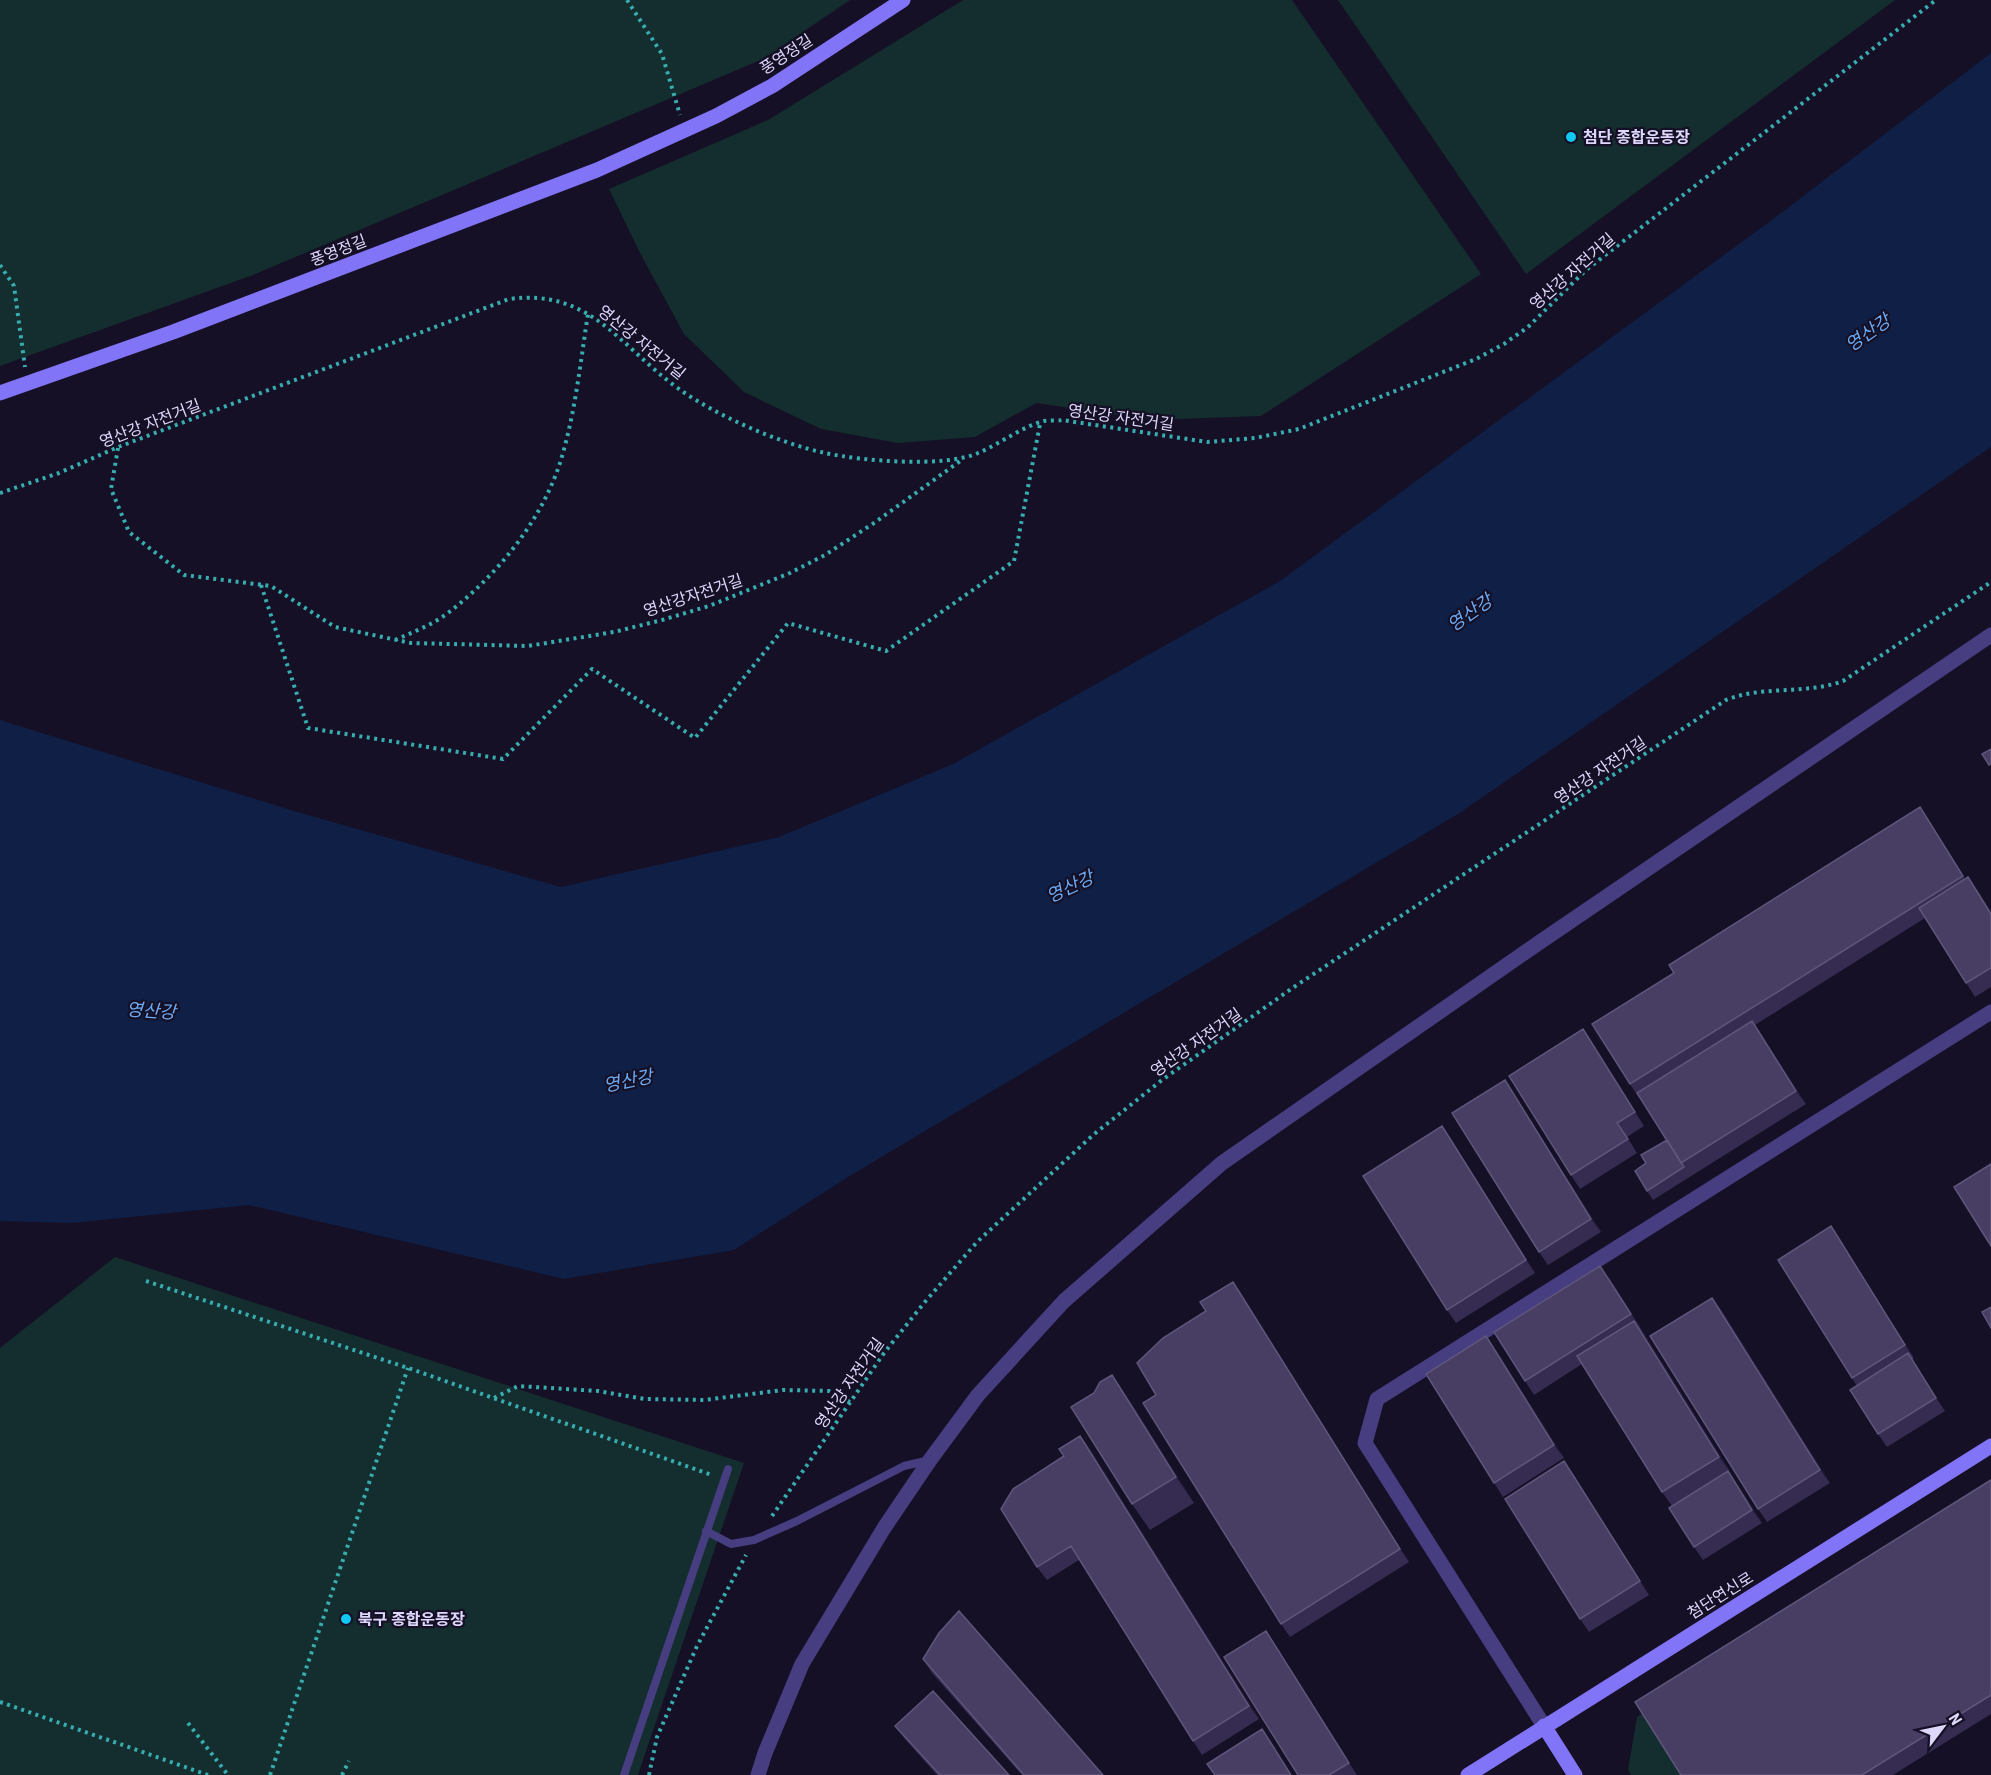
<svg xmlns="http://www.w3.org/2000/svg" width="1991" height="1775" font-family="'Roboto Condensed','Noto Sans KR',sans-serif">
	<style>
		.green { fill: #142d2e }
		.water { fill: #0f1f45 }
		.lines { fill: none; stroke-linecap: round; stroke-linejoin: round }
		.path { stroke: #37adb0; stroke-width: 4; stroke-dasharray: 3 4.5; stroke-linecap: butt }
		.lane { stroke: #463e81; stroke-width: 8 }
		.street { stroke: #463e81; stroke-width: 15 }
		.secondary { stroke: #8274f6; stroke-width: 15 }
		.wall { fill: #362b51 }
		.shaded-wall { fill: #211838 }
		.building { fill: #483d63; stroke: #5f567b; stroke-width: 1.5 }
		.poi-dot { fill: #0fc7f0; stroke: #151025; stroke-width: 2 }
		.labels { text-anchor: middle; stroke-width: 4.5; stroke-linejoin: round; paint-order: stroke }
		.street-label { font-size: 16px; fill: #ded7fc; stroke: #151025 }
		.poi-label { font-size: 16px; font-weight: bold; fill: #ded7fc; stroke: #151025; text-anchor: start }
		.water-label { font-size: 18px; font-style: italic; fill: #6baaf6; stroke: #151025 }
	</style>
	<rect width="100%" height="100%" fill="#151025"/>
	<path class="green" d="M 0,0 L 850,0 L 763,59 L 253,275 L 0,366 Z
		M 963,0 L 1292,0 L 1481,274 L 1261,416 L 1152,420 L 1036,403 L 975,437 L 898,443 L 821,429 L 744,392 L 684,334 L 641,255 L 609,189 L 768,120 Z
		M 1338,0 L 1895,0 L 1526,274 Z
		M 115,1257 L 744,1463 L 638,1775 L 0,1775 L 0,1348 Z
		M 1643,1713 L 1682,1775 L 1631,1775 L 1628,1770 L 1637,1717 Z"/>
	<path class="water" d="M 1991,53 L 1991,447 L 1458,814 L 853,1174 L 734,1250 L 564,1279 L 249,1205 L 72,1223 L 0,1221 L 0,720 L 294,811 L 561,887 L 779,837 L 953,764 L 1280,581 L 1777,216 Z"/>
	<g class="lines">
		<path class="path" d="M 627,0 L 662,54 L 680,115
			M 0,265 L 14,286 L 25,367
			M 118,448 L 111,489 L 129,532 L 184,575 L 271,586 L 335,627 L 411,643 L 528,646 L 614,632 L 662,620 L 709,606 L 790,573 L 825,555 L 874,523 L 963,459
			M 0,493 L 59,473 L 118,447 L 509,299 C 591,288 620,347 679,389 C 717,416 779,443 825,453 C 862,461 944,468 978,453 C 1000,444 1021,427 1044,421 C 1050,420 1057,421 1062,420 L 1207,442 L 1255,438 L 1299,429 L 1476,359 L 1504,344 L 1528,327 L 1586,270 L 1936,0
			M 261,585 L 308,728 L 503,759 L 592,669 L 695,738 L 788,623 L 886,651 L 1014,561 L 1040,424
			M 395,640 C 413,632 432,625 448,613 C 496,576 539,524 559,466 C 575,417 580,364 588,314
			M 146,1281 L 408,1368 L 712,1475
			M 494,1398 L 518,1386 L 598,1391 L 645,1399 L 704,1400 L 783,1390 L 829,1391 L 850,1402
			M 772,1516 L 884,1353 L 924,1303 L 977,1242 L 1093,1135 L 1162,1080 L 1294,987 L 1726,700 C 1763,685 1805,695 1843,681 L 1991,582
			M 0,1702 L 208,1775
			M 188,1723 L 228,1775
			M 270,1775 L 408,1368
			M 342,1775 L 349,1761
			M 649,1775 L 657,1737 L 697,1646 L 746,1555"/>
		<path class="lane" d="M 706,1531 L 731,1544 L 754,1540 L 797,1521 L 904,1466 L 930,1460
			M 624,1775 L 728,1469"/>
		<path class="street" d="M 1544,1726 L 1365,1443 L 1377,1399 L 1991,1012
			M 758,1775 L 765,1753 L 802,1664 L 884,1528 L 930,1460 L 978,1395 L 1064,1301 L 1222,1163 L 1540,942 L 1991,635"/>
		<path class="secondary" d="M 0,393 L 173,332 L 597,170 L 716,116 L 772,86 L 903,0
			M 1544,1726 L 1575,1775
			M 1468,1775 L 1991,1446"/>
	</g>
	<path class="wall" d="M 1920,807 L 1965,879 L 1977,890 L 1991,912 L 1991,987 L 1975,997 L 1925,918 L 1755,1025 L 1806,1104 L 1653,1200 L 1647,1191 L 1646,1163 L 1667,1140 L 1640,1097 L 1639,1098 L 1630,1084 L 1674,973 Z
		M 1592,1043 L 1644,1126 L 1627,1137 L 1637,1153 L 1580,1189 L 1571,1175 Z
		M 1514,1094 L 1601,1232 L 1548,1265 L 1539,1252 Z
		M 1442,1126 L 1535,1273 L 1456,1323 L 1447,1310 Z
		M 1831,1226 L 1840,1240 L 1914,1358 L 1912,1360 L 1945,1411 L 1887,1447 L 1878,1434 L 1857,1386 L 1852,1378 Z
		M 1610,1279 L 1729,1470 L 1672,1506 L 1662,1492 L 1582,1364 L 1534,1395 L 1525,1381 Z
		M 1233,1282 L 1242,1295 L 1409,1562 L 1290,1637 L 1281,1624 L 1156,1395 L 1206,1311 Z
		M 1712,1298 L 1722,1311 L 1830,1483 L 1767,1522 L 1758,1509 Z
		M 1496,1350 L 1564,1458 L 1503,1497 L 1494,1483 Z
		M 1112,1375 L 1130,1401 L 1194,1503 L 1150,1530 L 1132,1504 L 1094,1393 Z
		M 1080,1436 L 1090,1449 L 1259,1719 L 1202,1755 L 1193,1741 L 1079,1560 L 1047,1580 L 1037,1567 L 1064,1456 Z
		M 1574,1475 L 1649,1595 L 1589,1632 L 1580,1619 Z
		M 1991,1480 L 1991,1714 L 1893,1775 L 1681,1775 Z
		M 1737,1484 L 1762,1523 L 1703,1560 L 1694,1547 Z
		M 1275,1644 L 1357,1775 L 1298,1775 Z
		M 923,1659 L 1103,1775 L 1022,1775 L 932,1673 Z
		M 895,1726 L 1009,1775 L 937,1775 L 905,1739 Z"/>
	<path class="shaded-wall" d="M 1920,807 L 1929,821 L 1972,889 L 1963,876 Z
		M 1968,877 L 1977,890 L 1991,912 L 1991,914 Z
		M 1752,1021 L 1762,1035 L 1806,1104 L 1796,1091 Z
		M 1505,1080 L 1514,1094 L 1601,1232 L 1591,1219 Z
		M 1442,1126 L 1452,1140 L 1535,1273 L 1526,1260 Z
		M 1831,1226 L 1840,1240 L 1914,1358 L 1905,1345 Z
		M 1600,1266 L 1610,1279 L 1640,1328 L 1631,1314 Z
		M 1233,1282 L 1242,1295 L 1409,1562 L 1400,1549 Z
		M 1712,1298 L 1722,1311 L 1830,1483 L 1820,1470 Z
		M 1634,1321 L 1644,1334 L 1729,1470 L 1719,1457 Z
		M 1486,1336 L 1496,1350 L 1564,1458 L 1554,1445 Z
		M 1908,1353 L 1917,1367 L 1945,1411 L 1936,1398 Z
		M 1112,1375 L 1130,1401 L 1194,1503 L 1176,1477 Z
		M 1080,1436 L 1090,1449 L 1259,1719 L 1249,1706 Z
		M 1564,1461 L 1574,1475 L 1649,1595 L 1640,1581 Z
		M 1728,1471 L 1737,1484 L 1762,1523 L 1752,1510 Z
		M 1266,1631 L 1275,1644 L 1357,1775 L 1349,1763 Z
		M 1262,1729 L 1272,1742 L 1292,1775 L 1291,1775 Z"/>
	<path class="building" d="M 1991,749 L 1991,764 L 1989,765 L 1982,754 Z
		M 1920,807 L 1963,876 L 1630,1084 L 1592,1024 L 1674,973 L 1669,965 Z
		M 1968,877 L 1991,914 L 1991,968 L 1966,983 L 1919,908 Z
		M 1752,1021 L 1796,1091 L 1681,1163 L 1637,1093 Z
		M 1583,1029 L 1635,1112 L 1617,1123 L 1628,1139 L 1571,1175 L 1509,1076 Z
		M 1505,1080 L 1591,1219 L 1539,1252 L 1452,1113 Z
		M 1442,1126 L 1526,1260 L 1447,1310 L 1363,1176 Z
		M 1667,1140 L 1684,1167 L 1647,1191 L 1635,1171 L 1646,1163 L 1641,1155 Z
		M 1991,1164 L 1991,1246 L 1954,1187 Z
		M 1831,1226 L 1905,1345 L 1852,1378 L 1778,1260 Z
		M 1600,1266 L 1631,1314 L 1525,1381 L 1494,1332 Z
		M 1233,1282 L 1400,1549 L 1281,1624 L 1143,1403 L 1156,1395 L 1137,1363 L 1163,1338 L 1206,1311 L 1200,1302 Z
		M 1712,1298 L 1820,1470 L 1758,1509 L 1650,1336 Z
		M 1991,1307 L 1991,1328 L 1982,1312 Z
		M 1634,1321 L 1719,1457 L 1662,1492 L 1577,1356 Z
		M 1486,1336 L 1554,1445 L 1494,1483 L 1426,1374 Z
		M 1908,1353 L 1936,1398 L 1878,1434 L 1850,1390 Z
		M 1112,1375 L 1176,1477 L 1132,1504 L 1071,1407 L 1094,1393 L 1100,1382 Z
		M 1080,1436 L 1249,1706 L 1193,1741 L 1071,1546 L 1037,1567 L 1001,1509 L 1013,1489 L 1064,1456 L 1059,1449 Z
		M 1564,1461 L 1640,1581 L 1580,1619 L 1505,1499 Z
		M 1728,1471 L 1752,1510 L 1694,1547 L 1669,1508 Z
		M 1991,1480 L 1991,1695 L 1862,1775 L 1681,1775 L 1635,1702 Z
		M 959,1611 L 1103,1775 L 1024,1775 L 923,1659 L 939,1633 Z
		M 1266,1631 L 1349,1763 L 1329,1775 L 1298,1775 L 1224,1657 Z
		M 933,1691 L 1009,1775 L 940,1775 L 895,1726 Z
		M 1262,1729 L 1291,1775 L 1215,1775 L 1207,1764 Z"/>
	<g class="poi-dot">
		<circle cx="1571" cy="137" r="6"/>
		<circle cx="346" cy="1619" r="6"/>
	</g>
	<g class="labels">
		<g class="street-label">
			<text transform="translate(786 54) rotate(-33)" y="6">풍영정길</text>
			<text transform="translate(338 250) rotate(-21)" y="6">풍영정길</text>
			<text transform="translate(1572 271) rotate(-41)" y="6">영산강 자전거길</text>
			<text transform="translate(642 342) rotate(39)" y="6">영산강 자전거길</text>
			<text transform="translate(1121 417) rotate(8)" y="6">영산강 자전거길</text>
			<text transform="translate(150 423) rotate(-21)" y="6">영산강 자전거길</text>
			<text transform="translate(693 595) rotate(-18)" y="6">영산강자전거길</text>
			<text transform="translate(1600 770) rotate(-34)" y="6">영산강 자전거길</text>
			<text transform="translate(1196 1042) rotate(-35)" y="6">영산강 자전거길</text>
			<text transform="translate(849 1383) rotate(-55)" y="6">영산강 자전거길</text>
			<text transform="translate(1720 1595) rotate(-32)" y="6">첨단연신로</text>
		</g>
		<g class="poi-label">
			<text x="1583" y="143">첨단 종합운동장</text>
			<text x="358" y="1625">북구 종합운동장</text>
		</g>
		<g class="water-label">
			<text transform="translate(1868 333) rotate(-35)" y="6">영산강</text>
			<text transform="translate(1470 613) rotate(-35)" y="6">영산강</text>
			<text transform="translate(1070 887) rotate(-25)" y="6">영산강</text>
			<text transform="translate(151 1011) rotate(4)" y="6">영산강</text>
			<text transform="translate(628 1081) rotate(-11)" y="6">영산강</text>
		</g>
	</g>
	<g transform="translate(1943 1727) rotate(58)" stroke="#151025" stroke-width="4.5" paint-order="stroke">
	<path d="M0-4.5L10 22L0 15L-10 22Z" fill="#ded7fc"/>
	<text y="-9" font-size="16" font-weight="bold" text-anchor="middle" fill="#ded7fc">N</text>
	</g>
</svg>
